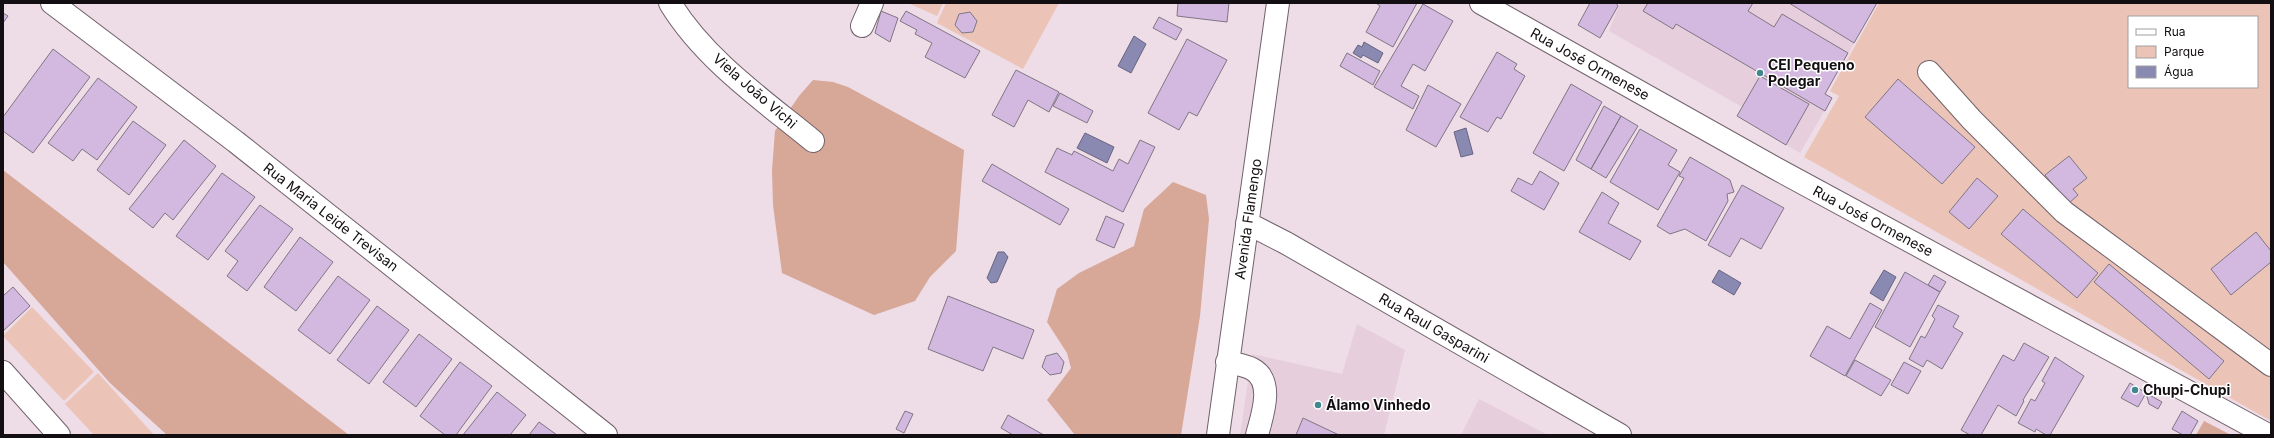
<svg xmlns="http://www.w3.org/2000/svg" width="2274" height="438" font-family="Inter,sans-serif">
	<style>
		.built { fill: #e7cedc }
		.green { fill: #ebc4b7; fill-rule: evenodd }
		.forest { fill: #d7a798 }
		.water { fill: #8a89b2; stroke: #666482 }
		.building { fill: #d3b9e0; stroke: #7f7684 }
		.lines { fill: none; stroke-linecap: round; stroke-linejoin: round }
		.minor-casing { stroke: #71626b; stroke-width: 24 }
		.minor { stroke: #fff; stroke-width: 22 }
		.poi-dot { fill: #40888d; stroke: #fff; stroke-width: 1.5 }
		.labels { text-anchor: middle; stroke-width: 3; stroke-linejoin: round; paint-order: stroke }
		.street-label { font-size: 14px; fill: #130e11; stroke: #fff }
		.poi-label { font-size: 14px; font-weight: bold; fill: #130e11; stroke: #fff; text-anchor: start }
	</style>
	<rect width="100%" height="100%" fill="#eedce6"/>
	<path class="built" d="M 1620,3 L 1877,3 L 1825,94 L 1832,98 L 1800,153 L 1737,116 L 1742,107 L 1609,31 Z
		M 1357,324 L 1405,350 L 1384,435 L 1240,435 L 1252,354 L 1342,374 Z
		M 1479,399 L 1548,435 L 1461,435 Z"/>
	<path class="green" d="M 908,3 L 943,3 L 937,16 Z
		M 946,3 L 1059,3 L 1023,69 L 937,23 Z
		M 1879,3 L 2271,3 L 2271,421 L 1804,157 L 1839,96 L 1830,91 ZM 2129,17 L 2257,17 L 2257,87 L 2129,87 Z
		M 32,307 L 94,372 L 64,401 L 3,336 Z
		M 98,373 L 154,435 L 94,435 L 65,404 Z"/>
	<path class="forest" d="M 813,80 L 833,82 L 848,87 L 964,150 L 956,251 L 930,277 L 915,301 L 874,315 L 782,273 L 773,205 L 772,170 L 775,131 L 799,96 Z
		M 3,170 L 349,435 L 167,435 L 110,383 L 3,262 Z
		M 1173,182 L 1206,195 L 1209,219 L 1200,316 L 1181,435 L 1075,435 L 1047,400 L 1071,368 L 1067,353 L 1047,322 L 1057,289 L 1079,273 L 1134,246 L 1144,209 Z
		M 2204,421 L 2231,435 L 2196,435 Z"/>
	<path class="water" d="M 1134,36 L 1146,44 L 1131,73 L 1118,66 Z
		M 1364,42 L 1383,53 L 1378,63 L 1363,55 L 1361,58 L 1353,53 L 1358,45 L 1362,47 Z
		M 1466,128 L 1473,154 L 1461,157 L 1454,132 Z
		M 1085,133 L 1114,147 L 1107,163 L 1077,148 Z
		M 998,252 L 1004,252 L 1008,257 L 997,282 L 991,283 L 987,278 Z
		M 1719,270 L 1741,283 L 1734,295 L 1712,282 Z
		M 1884,270 L 1896,277 L 1883,301 L 1870,293 Z"/>
	<path class="building" d="M 1178,3 L 1229,3 L 1227,22 L 1177,16 Z
		M 1417,3 L 1393,47 L 1366,32 L 1380,6 L 1376,3 Z
		M 1590,3 L 1616,3 L 1618,6 L 1600,38 L 1578,25 Z
		M 1648,3 L 1753,3 L 1748,11 L 1774,27 L 1782,14 L 1848,53 L 1825,94 L 1832,98 L 1825,111 L 1676,24 L 1673,29 L 1643,11 Z
		M 1789,3 L 1877,3 L 1854,43 Z
		M 1423,4 L 1453,21 L 1425,71 L 1413,64 L 1401,86 L 1419,96 L 1413,109 L 1374,87 Z
		M 881,11 L 898,18 L 890,42 L 875,33 Z
		M 906,11 L 980,51 L 965,78 L 925,57 L 932,43 L 915,34 L 917,30 L 900,21 Z
		M 970,12 L 977,21 L 973,32 L 962,33 L 955,25 L 959,14 Z
		M 3,13 L 8,16 L 3,23 Z
		M 1159,17 L 1182,29 L 1176,40 L 1153,28 Z
		M 1187,39 L 1227,60 L 1197,116 L 1189,112 L 1179,130 L 1148,113 Z
		M 53,49 L 90,77 L 33,153 L 3,131 L 3,117 Z
		M 1497,52 L 1517,64 L 1514,69 L 1525,76 L 1501,119 L 1497,117 L 1488,132 L 1460,117 Z
		M 1347,53 L 1380,71 L 1373,85 L 1340,66 Z
		M 1016,70 L 1059,92 L 1049,112 L 1028,100 L 1014,127 L 992,115 Z
		M 1760,76 L 1809,104 L 1786,145 L 1737,116 Z
		M 98,78 L 137,107 L 97,160 L 82,149 L 73,161 L 48,143 Z
		M 1898,79 L 1975,147 L 1942,184 L 1865,117 Z
		M 1571,84 L 1602,102 L 1564,171 L 1533,153 Z
		M 1428,85 L 1461,104 L 1436,147 L 1406,130 Z
		M 1060,93 L 1093,111 L 1087,123 L 1053,106 Z
		M 1604,106 L 1621,116 L 1591,169 L 1576,160 Z
		M 1621,116 L 1638,126 L 1606,178 L 1591,169 Z
		M 133,121 L 166,145 L 129,195 L 97,170 Z
		M 1640,129 L 1677,150 L 1668,165 L 1680,172 L 1658,210 L 1610,182 Z
		M 184,140 L 216,166 L 173,220 L 165,213 L 153,228 L 129,209 Z
		M 1140,140 L 1155,147 L 1123,212 L 1045,172 L 1057,148 L 1072,155 L 1074,151 L 1113,171 L 1119,159 L 1128,164 Z
		M 2069,156 L 2087,178 L 2073,189 L 2078,195 L 2068,204 L 2045,175 Z
		M 1690,157 L 1730,180 L 1734,192 L 1727,194 L 1728,201 L 1706,241 L 1685,229 L 1670,234 L 1657,226 L 1684,178 L 1679,176 Z
		M 992,164 L 1069,209 L 1060,225 L 982,181 Z
		M 1540,171 L 1559,183 L 1544,210 L 1511,191 L 1518,178 L 1532,185 Z
		M 222,173 L 255,197 L 208,260 L 176,236 Z
		M 1977,178 L 1998,196 L 1969,229 L 1949,212 Z
		M 1742,185 L 1784,208 L 1761,249 L 1741,238 L 1730,257 L 1708,245 Z
		M 1602,192 L 1619,203 L 1608,223 L 1641,241 L 1630,260 L 1579,232 Z
		M 260,205 L 293,229 L 247,291 L 227,276 L 238,261 L 225,251 Z
		M 2023,209 L 2098,273 L 2077,298 L 2001,234 Z
		M 1106,216 L 1124,224 L 1114,248 L 1096,240 Z
		M 2256,232 L 2271,251 L 2271,262 L 2231,295 L 2211,269 Z
		M 300,237 L 333,262 L 296,311 L 264,287 Z
		M 2109,264 L 2224,361 L 2209,379 L 2094,282 Z
		M 1905,272 L 1940,292 L 1910,347 L 1875,327 Z
		M 1934,275 L 1946,282 L 1940,292 L 1928,285 Z
		M 338,276 L 370,300 L 330,354 L 298,330 Z
		M 13,287 L 30,306 L 3,331 L 3,296 Z
		M 948,296 L 1034,330 L 1023,359 L 993,347 L 983,371 L 928,349 Z
		M 1870,303 L 1882,310 L 1845,376 L 1810,356 L 1827,326 L 1850,339 Z
		M 1938,305 L 1959,316 L 1953,327 L 1963,333 L 1942,369 L 1927,360 L 1923,367 L 1909,359 L 1921,336 L 1925,338 L 1935,319 L 1932,316 Z
		M 377,306 L 409,330 L 369,384 L 337,360 Z
		M 419,334 L 452,359 L 416,407 L 383,382 Z
		M 2024,343 L 2049,357 L 2023,400 L 2024,401 L 2016,416 L 1998,405 L 1981,435 L 1970,435 L 1961,430 L 2003,355 L 2014,361 Z
		M 1057,353 L 1064,362 L 1061,373 L 1050,375 L 1042,367 L 1046,356 Z
		M 2055,357 L 2084,376 L 2050,435 L 2046,435 L 2036,429 L 2035,432 L 2018,423 L 2031,399 L 2035,401 L 2045,383 L 2042,381 Z
		M 1855,360 L 1891,380 L 1881,396 L 1846,376 Z
		M 460,362 L 492,386 L 456,435 L 445,435 L 420,416 Z
		M 1904,362 L 1921,371 L 1908,394 L 1891,385 Z
		M 2130,383 L 2146,393 L 2138,407 L 2121,398 Z
		M 497,392 L 526,415 L 510,435 L 463,435 Z
		M 2146,393 L 2162,402 L 2158,409 L 2149,404 Z
		M 905,411 L 913,414 L 904,433 L 896,429 Z
		M 2182,411 L 2198,421 L 2190,435 L 2183,435 L 2172,429 Z
		M 1008,415 L 1044,435 L 1013,435 L 1001,428 Z
		M 1303,418 L 1339,435 L 1296,435 Z
		M 539,422 L 557,435 L 529,435 Z"/>
	<g class="lines">
		<g class="minor-casing">
			<path id="minor" d="M 52,3 L 236,142 L 606,435
				M 670,3 C 704,59 763,100 813,141
				M 1481,3 L 1775,168 L 2268,435
				M 862,26 L 872,3
				M 1929,72 L 1972,120 L 2064,212 L 2271,365
				M 1247,223 L 1286,243 L 1620,435
				M 1227,362 C 1235,364 1245,365 1252,369 C 1275,381 1262,416 1257,435
				M 3,372 L 59,435
				M 1218,435 L 1278,3"/>
		</g>
		<use href="#minor" class="minor"/>
	</g>
	<g class="poi-dot">
		<circle cx="1760" cy="73" r="4"/>
		<circle cx="2135" cy="390" r="4"/>
		<circle cx="1318" cy="405" r="4"/>
	</g>
	<g class="labels">
		<g class="street-label">
			<text transform="translate(1590 64) rotate(29)" y="5">Rua José Ormenese</text>
			<text transform="translate(755 91) rotate(41)" y="5">Viela João Vichi</text>
			<text transform="translate(331 217) rotate(38)" y="5">Rua Maria Leide Trevisan</text>
			<text transform="translate(1248 219) rotate(-82)" y="5">Avenida Flamengo</text>
			<text transform="translate(1873 221) rotate(28)" y="5">Rua José Ormenese</text>
			<text transform="translate(1434 328) rotate(30)" y="5">Rua Raul Gasparini</text>
		</g>
		<g class="poi-label">
			<text x="1768" y="70">CEI Pequeno<tspan x="1768" dy="16">Polegar</tspan></text>
			<text x="2143" y="395">Chupi-Chupi</text>
			<text x="1326" y="410">Álamo Vinhedo</text>
		</g>
	</g>
	<rect width="2274" height="438" fill="none" stroke="#130e11" stroke-width="8"/>
	<rect x="2128" y="16" width="130" height="72" fill="#ffffff" stroke="#a19fa0"/>
	<rect x="2136" y="29" width="20" height="6" fill="#ffffff" stroke="#a19fa0"/>
	<text x="2164" y="36" font-size="12" fill="#130e11">Rua</text>
	<rect x="2136" y="46" width="20" height="12" fill="#ebc4b7" stroke="#a19fa0"/>
	<text x="2164" y="56" font-size="12" fill="#130e11">Parque</text>
	<rect x="2136" y="66" width="20" height="12" fill="#8a89b2" stroke="#a19fa0"/>
	<text x="2164" y="76" font-size="12" fill="#130e11">Água</text>
</svg>
